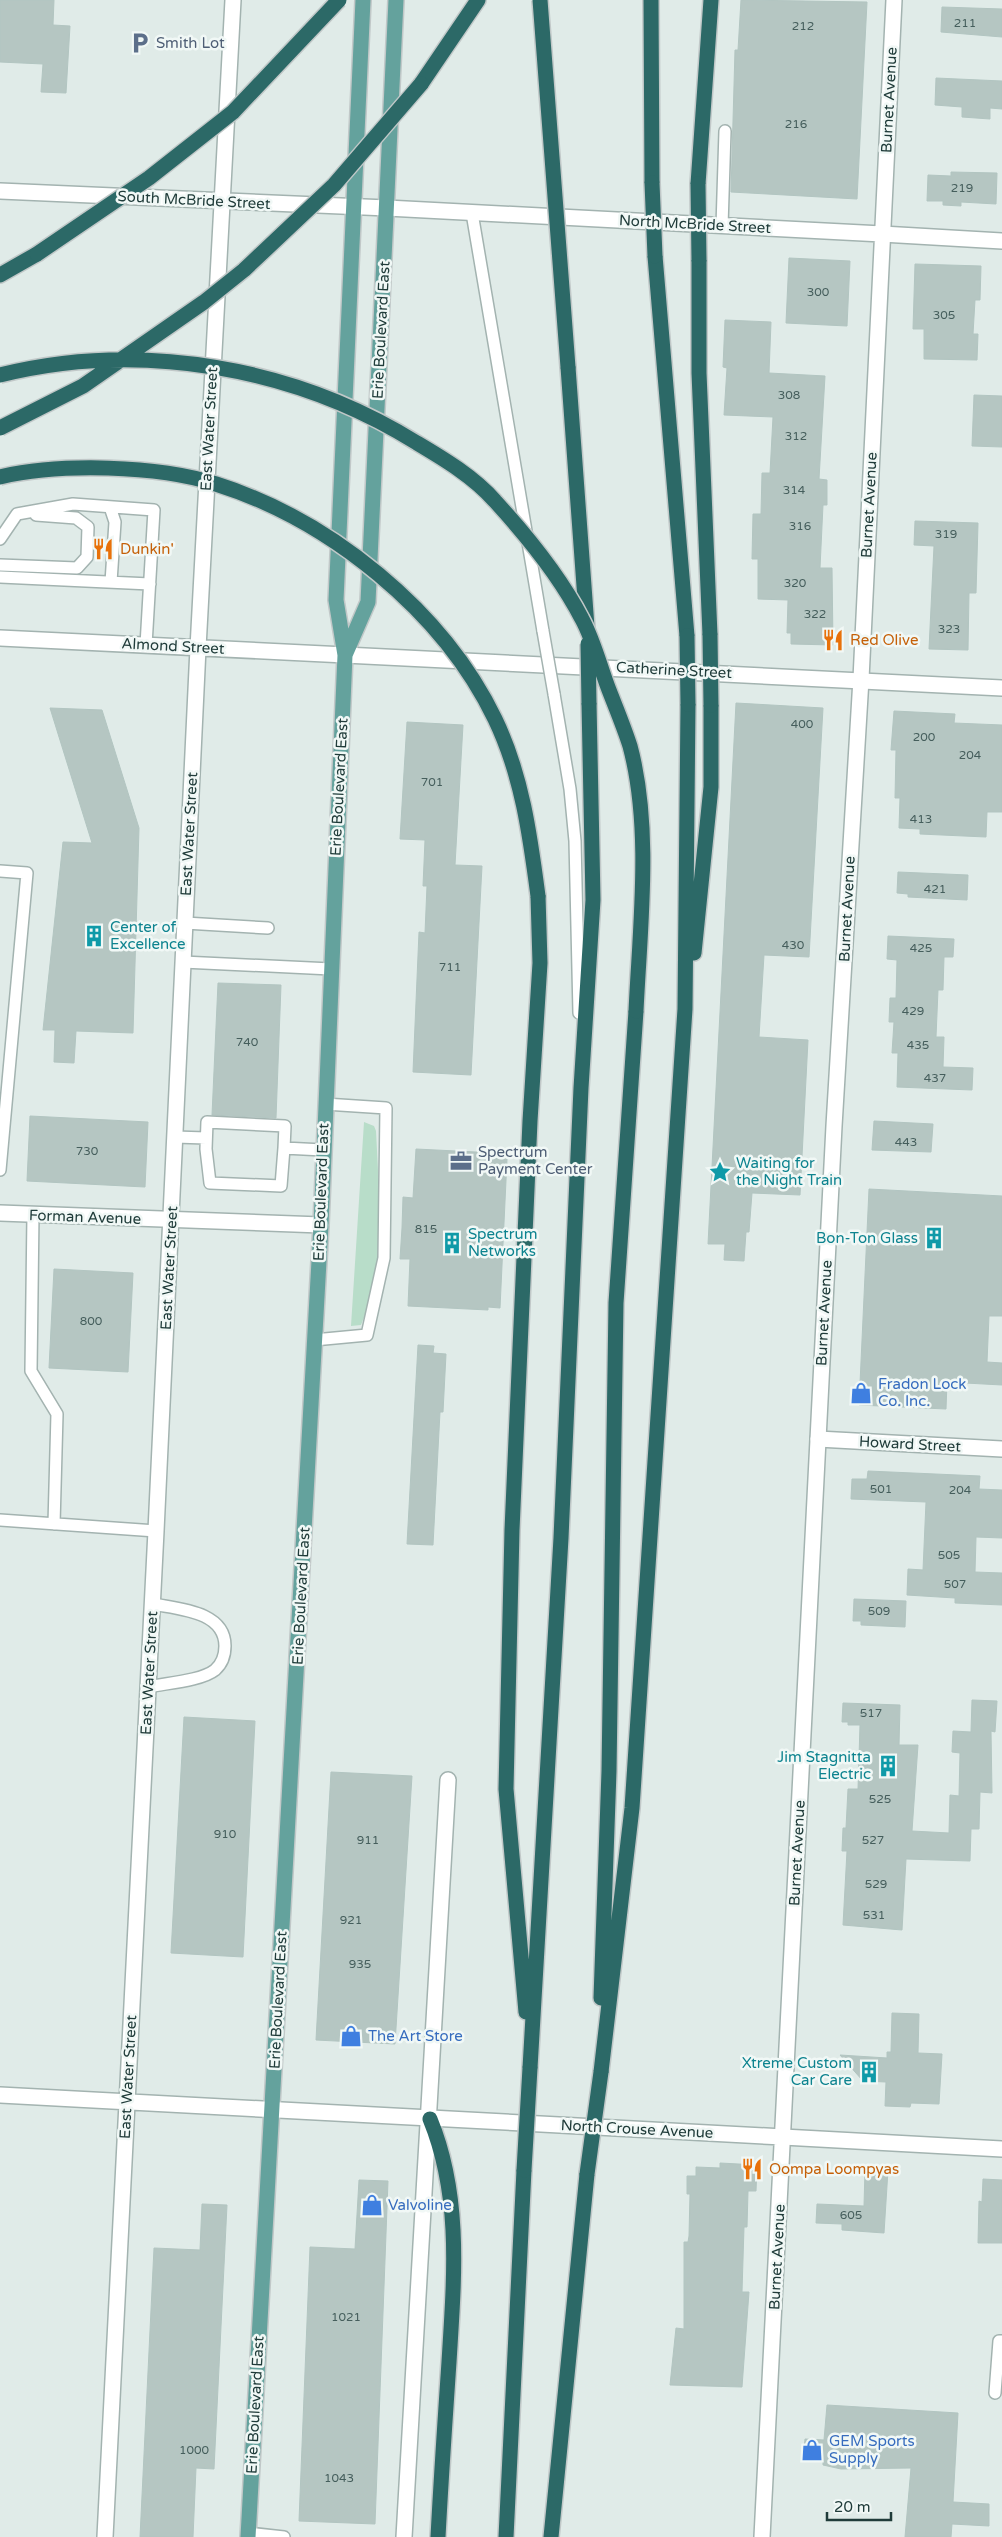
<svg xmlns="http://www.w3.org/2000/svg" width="1002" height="2537" font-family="'Varela Round',sans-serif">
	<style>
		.green { fill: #b8ddc9 }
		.building { fill: #b5c6c2; stroke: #b2c5c1 }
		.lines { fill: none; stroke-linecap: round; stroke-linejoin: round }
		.service-casing { stroke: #a3b3b0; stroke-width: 14 }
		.minor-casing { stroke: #a3b3b0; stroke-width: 18 }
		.tertiary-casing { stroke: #a3b3b0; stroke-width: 18 }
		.primary-casing { stroke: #c1c8c8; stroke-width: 18 }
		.motorway-casing { stroke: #c1c8c8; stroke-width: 18 }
		.service { stroke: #fff; stroke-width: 11 }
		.minor { stroke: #fff; stroke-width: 15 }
		.tertiary { stroke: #fff; stroke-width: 15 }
		.primary { stroke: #64a29d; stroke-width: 15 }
		.motorway { stroke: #2c6967; stroke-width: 15 }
		.service-bridge-casing { stroke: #a3b3b0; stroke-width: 14; stroke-linecap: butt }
		.motorway-bridge-casing { stroke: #c1c8c8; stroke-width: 18; stroke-linecap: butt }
		.service-bridge { stroke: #fff; stroke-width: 11 }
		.motorway-bridge { stroke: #2c6967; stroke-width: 15 }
		.labels { text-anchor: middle; stroke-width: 5; stroke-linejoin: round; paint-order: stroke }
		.number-label { font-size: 12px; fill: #455e5c }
		.service-label { font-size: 15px; fill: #4e5e75; stroke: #f1f8f6; text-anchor: start }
		.street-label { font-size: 15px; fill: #203c3a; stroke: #f1f8f6 }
		.food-label { font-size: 15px; fill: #c56008; stroke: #f1f8f6; text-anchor: start }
		.culture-label { font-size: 15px; fill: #0d838f; stroke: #f1f8f6; text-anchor: start }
		.shop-label { font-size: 15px; fill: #366cbe; stroke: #f1f8f6; text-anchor: start }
	</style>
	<rect width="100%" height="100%" fill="#e0ebe8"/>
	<path class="green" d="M 364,1122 L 374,1126 L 376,1131 C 379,1194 386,1266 361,1325 L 351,1326 Z"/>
	<path class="building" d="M 0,0 L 54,0 L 53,25 L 70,26 L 66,93 L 41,92 L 43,64 L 0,62 Z
		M 741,0 L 867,2 L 857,199 L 731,192 L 735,50 L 738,50 Z
		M 942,7 L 1002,9 L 1002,37 L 941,32 Z
		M 936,78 L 1002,81 L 1002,109 L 990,108 L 990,119 L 962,117 L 962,107 L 935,105 Z
		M 951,172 L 997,173 L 996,204 L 961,202 L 961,206 L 943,205 L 943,201 L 927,201 L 928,175 L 951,176 Z
		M 789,258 L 850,261 L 847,326 L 786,323 Z
		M 915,264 L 981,266 L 980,300 L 975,300 L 973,334 L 978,334 L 977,360 L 924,359 L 924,329 L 913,329 Z
		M 725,320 L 771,322 L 769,373 L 825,376 L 819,479 L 827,480 L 827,505 L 823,505 L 820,568 L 832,568 L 833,645 L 791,644 L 791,633 L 787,633 L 788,600 L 758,599 L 758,559 L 752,559 L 753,514 L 761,514 L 762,473 L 770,473 L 773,417 L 724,415 L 727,368 L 723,367 Z
		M 974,395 L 1002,396 L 1002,447 L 972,446 Z
		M 915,521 L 978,523 L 976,593 L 969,593 L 968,650 L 929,649 L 934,546 L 914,545 Z
		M 736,703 L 823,708 L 809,957 L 764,955 L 759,1037 L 808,1040 L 800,1195 L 752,1193 L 749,1232 L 746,1232 L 744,1261 L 724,1260 L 725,1244 L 708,1244 Z
		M 50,708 L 102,710 L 139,828 L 133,1033 L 76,1031 L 74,1063 L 54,1062 L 55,1030 L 43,1030 L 63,842 L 92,843 Z
		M 894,711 L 955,714 L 954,723 L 1002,725 L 1002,812 L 987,812 L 986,837 L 920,834 L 920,829 L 899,828 L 900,798 L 895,798 L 896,750 L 891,750 Z
		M 407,722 L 463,725 L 455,865 L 482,866 L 471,1075 L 413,1072 L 419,932 L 425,933 L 427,886 L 423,886 L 425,840 L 400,839 Z
		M 898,872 L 968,875 L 967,900 L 908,897 L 908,894 L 897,893 Z
		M 888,936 L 954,939 L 953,957 L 944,957 L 943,990 L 938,990 L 936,1037 L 944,1037 L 943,1067 L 973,1068 L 972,1090 L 897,1087 L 898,1053 L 892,1053 L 894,1022 L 889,1022 L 890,998 L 896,998 L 897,960 L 887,959 Z
		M 218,983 L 281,985 L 276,1118 L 212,1115 Z
		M 30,1116 L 148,1122 L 145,1187 L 27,1181 Z
		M 874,1121 L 933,1124 L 931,1152 L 872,1150 Z
		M 416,1149 L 496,1153 L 495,1158 L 507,1159 L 500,1308 L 488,1307 L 488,1310 L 408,1306 L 410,1259 L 400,1259 L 402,1228 L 403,1197 L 413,1198 Z
		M 869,1189 L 1002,1196 L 1002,1316 L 989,1316 L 987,1362 L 1002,1363 L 1002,1385 L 947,1382 L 946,1409 L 859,1405 Z
		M 54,1269 L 133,1273 L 128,1372 L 49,1368 Z
		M 418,1345 L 434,1346 L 433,1353 L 446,1354 L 443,1412 L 440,1412 L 433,1545 L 407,1544 Z
		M 868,1471 L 980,1476 L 979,1489 L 1002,1490 L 1002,1538 L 976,1537 L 975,1572 L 1002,1573 L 1002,1605 L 955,1603 L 955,1598 L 907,1595 L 908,1569 L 923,1570 L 926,1502 L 851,1499 L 852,1479 L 867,1479 Z
		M 854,1599 L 906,1601 L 905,1627 L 861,1625 L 861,1621 L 853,1621 Z
		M 972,1700 L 997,1701 L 995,1732 L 991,1731 L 992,1793 L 980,1792 L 979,1829 L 971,1829 L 970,1861 L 906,1859 L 902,1930 L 843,1925 L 847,1851 L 842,1851 L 843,1828 L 846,1828 L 848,1789 L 858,1789 L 860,1725 L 848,1725 L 848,1722 L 842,1722 L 843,1703 L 900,1705 L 899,1745 L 918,1745 L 912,1831 L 949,1833 L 950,1795 L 959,1796 L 960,1753 L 952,1752 L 953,1731 L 971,1732 Z
		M 184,1717 L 255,1721 L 243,1957 L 171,1953 Z
		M 331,1772 L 412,1776 L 395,2044 L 316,2040 Z
		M 892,2013 L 919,2014 L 918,2053 L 942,2054 L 939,2104 L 911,2103 L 910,2107 L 885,2106 L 886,2082 L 863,2081 L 840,2055 L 887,2058 L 887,2052 L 891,2052 Z
		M 720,2163 L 757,2165 L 756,2191 L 748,2191 L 747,2227 L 744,2227 L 742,2292 L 749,2292 L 742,2387 L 670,2385 L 676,2328 L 684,2329 L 684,2242 L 688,2242 L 689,2236 L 690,2194 L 687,2194 L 687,2176 L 696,2176 L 696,2167 L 720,2168 Z
		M 865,2170 L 888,2170 L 884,2233 L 842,2230 L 842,2224 L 816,2223 L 817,2204 L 864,2206 Z
		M 983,2179 L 1002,2180 L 1002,2243 L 978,2243 L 979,2201 L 982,2202 Z
		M 359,2180 L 388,2181 L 375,2524 L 299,2521 L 310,2247 L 355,2249 Z
		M 202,2204 L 227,2205 L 214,2469 L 196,2468 L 193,2537 L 140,2537 L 154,2248 L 200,2250 Z
		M 827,2405 L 958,2413 L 953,2502 L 989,2504 L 989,2526 L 952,2524 L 951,2537 L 905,2537 L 911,2468 L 841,2469 L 823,2465 L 823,2459 L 803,2459 L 805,2439 L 824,2440 Z"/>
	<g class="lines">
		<g class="service-casing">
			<path id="service" d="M 472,213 L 543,631
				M 722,226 L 725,131
				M 110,507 L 115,522 L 111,582
				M 0,539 L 17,514 L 73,504 L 154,510 L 146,645
				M 0,565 L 77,568 L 87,557 L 88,527 L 76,518 L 36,515
				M 0,577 L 150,584
				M 554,694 L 570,789 L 575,841 L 579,1013
				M 0,871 L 27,873 L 0,1170
				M 185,923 L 268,928
				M 183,962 L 331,969
				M 175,1137 L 206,1138
				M 284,1148 L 285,1126 L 207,1122 L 206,1149 L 210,1183 L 281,1186 L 284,1148 L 323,1150
				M 33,1214 L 31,1371 L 57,1414 L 54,1524
				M 314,1340 L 367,1335 L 384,1258 L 386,1108 L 325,1104
				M 0,1520 L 156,1531
				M 148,1687 C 166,1683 201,1681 215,1670 C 223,1663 225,1655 225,1646 C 225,1611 178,1609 153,1604
				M 995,2393 L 999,2341 L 1002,2341
				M 248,2533 L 284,2537"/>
		</g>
		<g class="minor-casing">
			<path id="minor" d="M 882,234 L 1002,241
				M 345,655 L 1002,688
				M 0,1213 L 321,1225
				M 818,1439 L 1002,1449
				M 783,2137 L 1002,2149
				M 404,2537 L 448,1780"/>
		</g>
		<g class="tertiary-casing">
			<path id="tertiary" d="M 0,191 L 387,208 L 882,234
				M 0,638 L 345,655
				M 0,2095 L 783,2137
				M 105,2537 L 156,1531 L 198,648 L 233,0
				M 762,2537 L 834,1126 L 861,679 L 894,0"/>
		</g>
		<g class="primary-casing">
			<path id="primary" d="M 345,655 L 368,602 L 396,0
				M 248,2537 L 321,1225 L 345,655 L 336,600 L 363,0"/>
		</g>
		<g class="motorway-casing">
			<path id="motorway" d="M 651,0 L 652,183
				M 421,84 L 478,0
				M 698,184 L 711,0
				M 655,256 L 687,636
				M 699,260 L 699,373 L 710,635
				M 0,275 L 37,254
				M 568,367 L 587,627
				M 694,953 L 711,787 L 711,705
				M 601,1998 L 609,1771 L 616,1303 L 636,1011
				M 526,2012 L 506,1789 L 512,1530 L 530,1121 L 540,963 L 538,896
				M 530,2068 L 561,1538 L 581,1088 L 593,900 L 589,703
				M 601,2072 L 632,1808 L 685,1009 L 688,704
				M 430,2119 C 462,2197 454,2279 449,2362 C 445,2421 441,2479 438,2537
				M 506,2537 L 524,2170
				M 551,2537 L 587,2174"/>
		</g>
		<use href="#service" class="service"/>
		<use href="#minor" class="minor"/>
		<use href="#tertiary" class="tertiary"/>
		<use href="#primary" class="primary"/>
		<use href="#motorway" class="motorway"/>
		<g class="service-bridge-casing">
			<path id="service-bridge" d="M 543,631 L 554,694"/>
		</g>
		<g class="motorway-bridge-casing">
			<path id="motorway-bridge" d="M 540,0 L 568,367
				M 652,183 L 655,256
				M 698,184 L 699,260
				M 37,254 L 149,178 L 233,112 L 339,0
				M 0,375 C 141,340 295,367 417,443 C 444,459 474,477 495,501 C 528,537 560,576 582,619 C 594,641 600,667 609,690 C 616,708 624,727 630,746 C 652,828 640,926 636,1011
				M 0,428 L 83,386 L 204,302 L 244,270 L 334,185 L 421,84
				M 0,477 C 60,463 157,465 216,484 C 330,520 443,611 495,719 C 522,775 530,835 538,896
				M 710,635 L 711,705
				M 687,636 L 688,704
				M 588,644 L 589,703
				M 524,2170 L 530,2068
				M 587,2174 L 601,2072"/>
		</g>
		<use href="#service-bridge" class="service-bridge"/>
		<use href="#motorway-bridge" class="motorway-bridge"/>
	</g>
	<defs>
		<g id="parking-bare" transform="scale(1.725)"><path d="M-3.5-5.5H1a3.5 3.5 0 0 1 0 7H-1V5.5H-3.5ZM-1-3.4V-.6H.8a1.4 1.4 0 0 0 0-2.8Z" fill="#5c6f8a" stroke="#f1f8f6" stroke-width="2.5" paint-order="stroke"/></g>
		<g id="restaurant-bare" transform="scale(1.725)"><path d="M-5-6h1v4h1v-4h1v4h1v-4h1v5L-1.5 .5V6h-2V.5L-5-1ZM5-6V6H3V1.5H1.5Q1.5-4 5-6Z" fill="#e8710a" stroke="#f1f8f6" stroke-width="2.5" paint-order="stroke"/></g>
		<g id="building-bare" transform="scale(1.725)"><path d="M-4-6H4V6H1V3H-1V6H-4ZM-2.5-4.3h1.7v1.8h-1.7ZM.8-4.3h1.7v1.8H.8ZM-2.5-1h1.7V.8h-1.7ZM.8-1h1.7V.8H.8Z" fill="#0f9aa8" stroke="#f1f8f6" stroke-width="2.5" paint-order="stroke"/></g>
		<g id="office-bare" transform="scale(1.725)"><path d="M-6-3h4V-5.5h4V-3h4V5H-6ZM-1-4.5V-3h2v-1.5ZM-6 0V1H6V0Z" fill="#5c6f8a" stroke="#f1f8f6" stroke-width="2.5" paint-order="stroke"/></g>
		<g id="sight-bare" transform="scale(1.725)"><path d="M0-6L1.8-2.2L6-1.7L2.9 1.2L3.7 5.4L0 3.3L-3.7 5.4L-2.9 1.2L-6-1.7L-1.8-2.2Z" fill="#0f9aa8" stroke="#f1f8f6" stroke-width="2.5" paint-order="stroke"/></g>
		<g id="shop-bare" transform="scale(1.725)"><path d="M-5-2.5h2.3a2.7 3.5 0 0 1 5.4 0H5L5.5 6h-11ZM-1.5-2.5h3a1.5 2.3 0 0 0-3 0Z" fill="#3f7fe0" stroke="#f1f8f6" stroke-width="2.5" paint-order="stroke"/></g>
	</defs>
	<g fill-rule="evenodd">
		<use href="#parking-bare" x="140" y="43"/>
		<use href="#restaurant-bare" x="103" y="549"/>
		<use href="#restaurant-bare" x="833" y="640"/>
		<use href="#building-bare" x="94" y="936"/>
		<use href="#office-bare" x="461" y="1161"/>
		<use href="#sight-bare" x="720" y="1172"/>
		<use href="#building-bare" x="934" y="1238"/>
		<use href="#building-bare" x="452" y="1243"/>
		<use href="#shop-bare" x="861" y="1393"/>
		<use href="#building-bare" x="888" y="1766"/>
		<use href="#shop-bare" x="351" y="2036"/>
		<use href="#building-bare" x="869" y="2072"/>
		<use href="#restaurant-bare" x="752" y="2169"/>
		<use href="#shop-bare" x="372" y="2205"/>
		<use href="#shop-bare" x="812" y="2450"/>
	</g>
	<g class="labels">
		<g class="number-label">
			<text x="965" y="27">211</text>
			<text x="803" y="30">212</text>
			<text x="796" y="128">216</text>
			<text x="962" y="192">219</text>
			<text x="818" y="296">300</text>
			<text x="944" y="319">305</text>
			<text x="789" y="399">308</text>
			<text x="796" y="440">312</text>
			<text x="794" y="494">314</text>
			<text x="800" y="530">316</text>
			<text x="946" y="538">319</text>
			<text x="795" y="587">320</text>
			<text x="815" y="618">322</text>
			<text x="949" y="633">323</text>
			<text x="802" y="728">400</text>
			<text x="924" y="741">200</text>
			<text x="970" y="759">204</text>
			<text x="432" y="786">701</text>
			<text x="921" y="823">413</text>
			<text x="935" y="893">421</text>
			<text x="793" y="949">430</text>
			<text x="921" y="952">425</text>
			<text x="450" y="971">711</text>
			<text x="913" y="1015">429</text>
			<text x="247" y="1046">740</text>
			<text x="918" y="1049">435</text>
			<text x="935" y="1082">437</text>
			<text x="906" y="1146">443</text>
			<text x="87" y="1155">730</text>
			<text x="426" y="1233">815</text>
			<text x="91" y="1325">800</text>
			<text x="881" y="1493">501</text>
			<text x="960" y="1494">204</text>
			<text x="949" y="1559">505</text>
			<text x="955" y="1588">507</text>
			<text x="879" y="1615">509</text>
			<text x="871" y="1717">517</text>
			<text x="880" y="1803">525</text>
			<text x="225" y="1838">910</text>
			<text x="368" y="1844">911</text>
			<text x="873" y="1844">527</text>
			<text x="876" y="1888">529</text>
			<text x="874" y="1919">531</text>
			<text x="351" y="1924">921</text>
			<text x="360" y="1968">935</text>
			<text x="851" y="2219">605</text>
			<text x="346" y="2321">1021</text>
			<text x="194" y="2454">1000</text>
			<text x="339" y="2482">1043</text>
		</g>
		<g class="service-label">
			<text x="156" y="48">Smith Lot</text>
			<text x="478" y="1157">Spectrum<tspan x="478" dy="17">Payment Center</tspan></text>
		</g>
		<g class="street-label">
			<text transform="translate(889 100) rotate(-87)" y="5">Burnet Avenue</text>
			<text transform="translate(194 200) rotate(3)" y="5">South McBride Street</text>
			<text transform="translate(695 224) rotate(3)" y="5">North McBride Street</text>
			<text transform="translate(381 330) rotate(-87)" y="5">Erie Boulevard East</text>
			<text transform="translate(209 429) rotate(-87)" y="5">East Water Street</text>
			<text transform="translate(869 505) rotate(-87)" y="5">Burnet Avenue</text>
			<text transform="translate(173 646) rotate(3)" y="5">Almond Street</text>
			<text transform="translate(674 670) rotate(3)" y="5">Catherine Street</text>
			<text transform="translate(339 787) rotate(-87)" y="5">Erie Boulevard East</text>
			<text transform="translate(189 834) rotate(-87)" y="5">East Water Street</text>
			<text transform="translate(847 909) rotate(-87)" y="5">Burnet Avenue</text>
			<text transform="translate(321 1192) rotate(-88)" y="5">Erie Boulevard East</text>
			<text transform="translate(85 1217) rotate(2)" y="5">Forman Avenue</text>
			<text transform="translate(169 1268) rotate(-87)" y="5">East Water Street</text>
			<text transform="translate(824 1313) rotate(-87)" y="5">Burnet Avenue</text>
			<text transform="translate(910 1444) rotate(3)" y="5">Howard Street</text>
			<text transform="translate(301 1596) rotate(-87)" y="5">Erie Boulevard East</text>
			<text transform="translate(149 1673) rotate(-87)" y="5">East Water Street</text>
			<text transform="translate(797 1853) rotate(-87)" y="5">Burnet Avenue</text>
			<text transform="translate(278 2000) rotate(-87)" y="5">Erie Boulevard East</text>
			<text transform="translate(128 2077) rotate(-87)" y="5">East Water Street</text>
			<text transform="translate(637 2129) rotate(3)" y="5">North Crouse Avenue</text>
			<text transform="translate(777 2257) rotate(-87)" y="5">Burnet Avenue</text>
			<text transform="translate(255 2405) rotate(-87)" y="5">Erie Boulevard East</text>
		</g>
		<g class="food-label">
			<text x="120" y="554">Dunkin'</text>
			<text x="850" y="645">Red Olive</text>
			<text x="769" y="2174">Oompa Loompyas</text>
		</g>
		<g class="culture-label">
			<text x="110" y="932">Center of<tspan x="110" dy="17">Excellence</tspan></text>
			<text x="736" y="1168">Waiting for<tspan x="736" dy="17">the Night Train</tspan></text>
			<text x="468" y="1239">Spectrum<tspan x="468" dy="17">Networks</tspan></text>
			<text x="918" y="1243" text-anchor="end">Bon-Ton Glass</text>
			<text x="871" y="1762" text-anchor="end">Jim Stagnitta<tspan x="871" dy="17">Electric</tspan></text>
			<text x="852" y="2068" text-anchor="end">Xtreme Custom<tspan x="852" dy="17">Car Care</tspan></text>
		</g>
		<g class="shop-label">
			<text x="878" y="1389">Fradon Lock<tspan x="878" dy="17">Co. Inc.</tspan></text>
			<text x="368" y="2041">The Art Store</text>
			<text x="388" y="2210">Valvoline</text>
			<text x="829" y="2446">GEM Sports<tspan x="829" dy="17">Supply</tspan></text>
		</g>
	</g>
	<path d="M827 2512v8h64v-8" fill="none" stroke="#203c3a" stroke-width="2.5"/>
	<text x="834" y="2512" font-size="15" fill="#203c3a" stroke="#f1f8f6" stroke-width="4" paint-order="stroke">20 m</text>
</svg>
